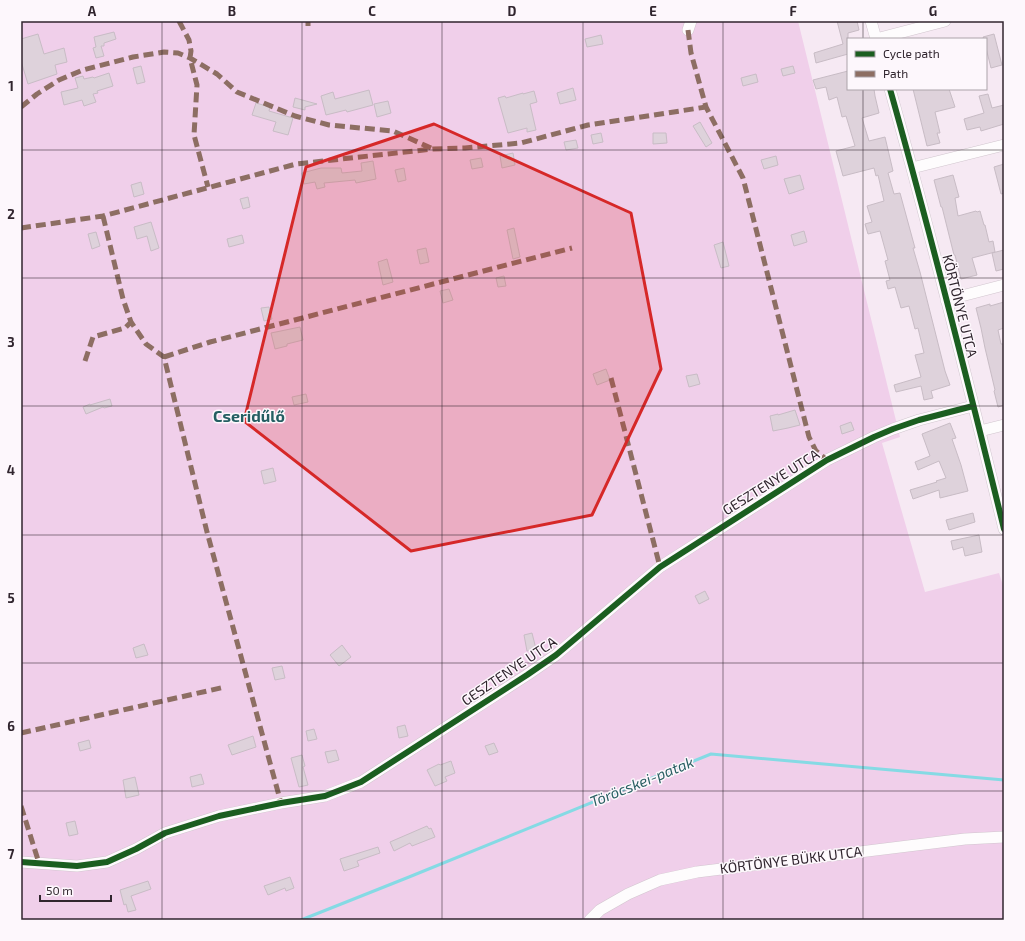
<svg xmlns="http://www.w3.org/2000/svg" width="1025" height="941" font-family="'Exo 2',sans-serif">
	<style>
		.green { fill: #f0cfea }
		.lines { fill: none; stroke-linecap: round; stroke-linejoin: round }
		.stream { stroke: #85dae4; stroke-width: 3 }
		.building { fill: #ded2db; stroke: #c8bcc5 }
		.minor-casing { stroke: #d2c6cf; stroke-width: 12 }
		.minor { stroke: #fefcfd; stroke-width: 11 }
		.quiet { stroke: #8d6e63; stroke-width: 5; stroke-dasharray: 10 5; stroke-linecap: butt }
		.cycleway-casing { stroke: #fdf7fc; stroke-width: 8 }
		.cycleway { stroke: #1b5e20; stroke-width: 6 }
		.marked { fill: #d62828; fill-opacity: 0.2; stroke: #d62828; stroke-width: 3; stroke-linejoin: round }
		.grid { fill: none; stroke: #30252e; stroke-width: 1; stroke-opacity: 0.55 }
		.labels { text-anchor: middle; stroke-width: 3; stroke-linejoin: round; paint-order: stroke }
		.street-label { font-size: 14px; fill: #30252e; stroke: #fdf7fc }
		.water-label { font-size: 15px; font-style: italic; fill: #2a5f63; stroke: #fdf7fc }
		.quarter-label { font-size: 16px; font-weight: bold; fill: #245e62; stroke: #fdf7fc }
		.neatline { fill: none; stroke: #30252e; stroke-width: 1.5 }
		.grid-label { font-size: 13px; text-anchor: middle; font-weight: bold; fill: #30252e }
	</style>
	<rect width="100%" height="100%" fill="#f6e9f3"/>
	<path class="green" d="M 21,21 L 798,21 L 900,437 L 882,443 L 925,592 L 999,573 L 1004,588 L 1004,920 L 21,920 Z"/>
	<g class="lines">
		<path class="stream" d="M 301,920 L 409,877 L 711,754 L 1004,780"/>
	</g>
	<path class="building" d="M 837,21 L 857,21 L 859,30 L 848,33 L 848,54 L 816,63 L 814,53 L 843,44 Z
		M 114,32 L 116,39 L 104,43 L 104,46 L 101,46 L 104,56 L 96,58 L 93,48 L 96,47 L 94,37 Z
		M 38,34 L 44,54 L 64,48 L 67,62 L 55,65 L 57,74 L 28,84 L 21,61 L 21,39 Z
		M 994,34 L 1002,65 L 991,68 L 986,48 L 986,39 L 984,39 L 983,37 Z
		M 601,35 L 603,44 L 587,47 L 585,39 Z
		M 141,66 L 145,82 L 137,84 L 133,68 Z
		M 793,66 L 795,73 L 783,76 L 781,69 Z
		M 848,71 L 848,89 L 874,89 L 875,96 L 879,113 L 862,118 L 869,141 L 885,137 L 893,171 L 888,173 L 894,194 L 900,193 L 915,248 L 913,248 L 920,272 L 945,371 L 950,385 L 931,391 L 933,398 L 924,400 L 921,386 L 896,392 L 894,385 L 921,377 L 915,355 L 924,353 L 918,328 L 915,329 L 909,306 L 901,308 L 895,287 L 888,289 L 886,281 L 890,280 L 885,261 L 888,260 L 880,231 L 868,234 L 865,224 L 872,222 L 867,206 L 884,201 L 878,175 L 876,176 L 874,168 L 843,176 L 836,151 L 855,146 L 846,116 L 842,117 L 837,97 L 829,100 L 826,87 L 816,89 L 813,80 Z
		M 109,73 L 113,86 L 97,91 L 98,93 L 93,94 L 96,102 L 84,106 L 82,100 L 64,105 L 61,92 L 78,88 L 75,78 L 83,76 L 84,79 L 93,77 L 94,78 Z
		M 756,74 L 758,82 L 743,86 L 741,78 Z
		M 573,88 L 576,100 L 560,104 L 557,93 Z
		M 913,89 L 949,89 L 955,107 L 935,112 L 940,133 L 937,133 L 940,143 L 927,146 Z
		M 369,90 L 373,105 L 347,112 L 346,110 L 326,115 L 321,96 L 333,92 L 335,99 Z
		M 534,91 L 537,102 L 530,104 L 536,130 L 527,132 L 527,128 L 508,133 L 498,98 L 505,96 L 506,98 L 523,93 L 523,94 Z
		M 988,94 L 992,108 L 1004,105 L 1004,124 L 981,131 L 980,127 L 967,130 L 964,119 L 984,113 L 979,96 Z
		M 295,98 L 317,104 L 305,107 L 305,110 L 293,107 Z
		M 388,101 L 391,113 L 377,117 L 374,104 Z
		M 256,103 L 270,107 L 269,111 L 293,118 L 288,135 L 273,131 L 276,122 L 252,115 Z
		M 700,122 L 712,143 L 706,147 L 693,126 Z
		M 601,133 L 603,142 L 593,144 L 591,135 Z
		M 653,133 L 666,133 L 667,143 L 653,144 Z
		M 576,140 L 578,148 L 566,150 L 564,142 Z
		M 513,153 L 515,165 L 502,168 L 500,156 Z
		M 776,156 L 778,165 L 764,169 L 761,160 Z
		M 481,158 L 483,167 L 472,169 L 470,160 Z
		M 373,161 L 376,179 L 356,183 L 355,180 L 324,183 L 325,187 L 317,189 L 315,182 L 304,184 L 302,173 L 321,168 L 341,168 L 342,173 L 362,171 L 361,163 Z
		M 1004,164 L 1004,193 L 1001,194 L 994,167 Z
		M 404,168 L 406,180 L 398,182 L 395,170 Z
		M 800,175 L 804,189 L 789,194 L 784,179 Z
		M 953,175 L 959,197 L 955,198 L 958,216 L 976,211 L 977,212 L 980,211 L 984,225 L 985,225 L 989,242 L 993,241 L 995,252 L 972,258 L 977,275 L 961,279 L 955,255 L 954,255 L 942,207 L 941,207 L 934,180 Z
		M 141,182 L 144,194 L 134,197 L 131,185 Z
		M 248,197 L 250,207 L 243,209 L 240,199 Z
		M 151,222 L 159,248 L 151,251 L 147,236 L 137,239 L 134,227 Z
		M 514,228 L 520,257 L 513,259 L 507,230 Z
		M 804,231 L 807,242 L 794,246 L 791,235 Z
		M 96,232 L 100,246 L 92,249 L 88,234 Z
		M 242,235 L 244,243 L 229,247 L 227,239 Z
		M 723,242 L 729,266 L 721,268 L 714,245 Z
		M 426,248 L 429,262 L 420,264 L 417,250 Z
		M 1004,250 L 1004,269 L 996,271 L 992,253 Z
		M 387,259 L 393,282 L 383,285 L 378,262 Z
		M 504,276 L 506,286 L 498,287 L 496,278 Z
		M 449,289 L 453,300 L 443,303 L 440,291 Z
		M 1004,302 L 1004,328 L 998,330 L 1001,344 L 1004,344 L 1004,405 L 998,407 L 994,391 L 995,390 L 985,348 L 981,328 L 976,308 L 990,304 L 990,306 Z
		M 269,307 L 272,319 L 264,321 L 261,308 Z
		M 300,327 L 303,340 L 287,344 L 287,346 L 275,349 L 271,333 Z
		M 606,369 L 610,380 L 597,385 L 593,374 Z
		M 697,374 L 700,384 L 689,387 L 686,376 Z
		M 306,394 L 308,402 L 294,405 L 292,397 Z
		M 110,399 L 112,406 L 104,408 L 103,407 L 86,414 L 83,407 L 90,404 L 90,405 Z
		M 795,410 L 800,425 L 788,428 L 773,431 L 770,416 L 778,414 L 778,415 Z
		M 851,422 L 854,430 L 842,434 L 840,426 Z
		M 950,423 L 956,438 L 952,439 L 961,465 L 968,491 L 940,498 L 939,490 L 913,499 L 910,490 L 937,482 L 936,481 L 946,478 L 939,461 L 918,470 L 915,462 L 930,456 L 922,434 Z
		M 273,468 L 276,481 L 264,484 L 261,471 Z
		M 973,513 L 975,522 L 949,530 L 946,520 Z
		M 979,535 L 982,552 L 965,556 L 963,547 L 953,550 L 951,541 Z
		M 705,591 L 709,599 L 699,604 L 695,596 Z
		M 532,633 L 536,649 L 527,651 L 524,635 Z
		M 144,644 L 148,655 L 136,658 L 133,648 Z
		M 342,645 L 351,657 L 339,666 L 330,655 Z
		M 282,666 L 285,678 L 275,680 L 272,668 Z
		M 405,725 L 408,736 L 399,738 L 397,727 Z
		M 314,729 L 317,739 L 308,741 L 306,731 Z
		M 253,736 L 256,747 L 232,755 L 228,745 Z
		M 89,740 L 91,748 L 80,751 L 78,743 Z
		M 494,743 L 498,752 L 489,755 L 485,746 Z
		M 336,750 L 339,760 L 328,763 L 325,752 Z
		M 302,755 L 305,766 L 303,767 L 308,785 L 299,787 L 291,758 Z
		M 451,761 L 455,773 L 445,777 L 447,781 L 435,786 L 427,770 L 439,764 L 440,765 Z
		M 201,774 L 204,784 L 192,787 L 190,777 Z
		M 135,777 L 139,795 L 126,798 L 123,780 Z
		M 75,821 L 78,834 L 69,836 L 66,823 Z
		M 427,826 L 429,829 L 431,828 L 435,837 L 412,846 L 410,843 L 394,851 L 390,842 Z
		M 378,847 L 380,853 L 357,861 L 359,866 L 344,871 L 340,859 Z
		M 290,877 L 294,888 L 286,891 L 285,888 L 268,895 L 264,886 Z
		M 148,881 L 151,889 L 131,896 L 136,910 L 128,912 L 126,904 L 124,905 L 120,890 Z"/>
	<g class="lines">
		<g class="minor-casing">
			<path id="minor" d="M 871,21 L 876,39 L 945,21
				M 688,30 L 691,21
				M 890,89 C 931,235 968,382 1004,529
				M 912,168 L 1004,145
				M 946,300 L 1004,285
				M 980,431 L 1004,425
				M 21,862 L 77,866 L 107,862 L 136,849 L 165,833 L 219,816 L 281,803 L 325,796 L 361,782 L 527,675 L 556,655 L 660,567 L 827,460 L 874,437 L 893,429 L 919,420 L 973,406
				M 590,920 L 600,910 L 628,894 L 660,880 L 697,872 L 965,839 L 1004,837"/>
		</g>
		<use href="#minor" class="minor"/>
		<path class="quiet" d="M 179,21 L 189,40 L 191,51 L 190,58 L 197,85 L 194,135 L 208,187
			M 308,26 L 308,21
			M 688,30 L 691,53 L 706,107 L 743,178 L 809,437 L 816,451 L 827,460
			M 21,107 L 37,94 L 59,80 L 83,70 L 133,57 L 164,52 L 178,53 L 190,58 L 217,74 L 237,92 L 295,116 L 329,125 L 393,131 L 431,148
			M 103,216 L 123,299 L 131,322 L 146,344 L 164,357 L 207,532 L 281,803
			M 21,228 L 103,216 L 296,164 L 433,149 L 465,148 L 521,143 L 588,125 L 706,107
			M 164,357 L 210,342 L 572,248
			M 85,361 L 93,337 L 125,328 L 131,322
			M 611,378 L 660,567
			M 21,733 L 225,687
			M 21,806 L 39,863"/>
		<g class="cycleway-casing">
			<path id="cycleway" d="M 890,89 C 931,235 968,382 1004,529
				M 21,862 L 77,866 L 107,862 L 136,849 L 165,833 L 219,816 L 281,803 L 325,796 L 361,782 L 527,675 L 556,655 L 660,567 L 827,460 L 874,437 L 893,429 L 919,420 L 973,406"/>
		</g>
		<use href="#cycleway" class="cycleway"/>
	</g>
	<path class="marked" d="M 434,124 L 631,213 L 661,369 L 592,515 L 411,551 L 244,421 L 306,167 Z"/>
	<path class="grid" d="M 162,21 L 162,920M 302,21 L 302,920M 442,21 L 442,920M 583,21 L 583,920M 723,21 L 723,920M 863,21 L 863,39M 863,89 L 863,920M 21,150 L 1004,150M 21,278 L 1004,278M 21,406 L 1004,406M 21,535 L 1004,535M 21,663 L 1004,663M 21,791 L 1004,791"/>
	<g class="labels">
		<g class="street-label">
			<text transform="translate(960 306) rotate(76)" y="5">KÖRTÖNYE UTCA</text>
			<text transform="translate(771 482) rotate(-32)" y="5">GESZTENYE UTCA</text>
			<text transform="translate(509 671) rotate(-34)" y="5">GESZTENYE UTCA</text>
			<text transform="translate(791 860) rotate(-7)" y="5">KÖRTÖNYE BÜKK UTCA</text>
		</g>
		<g class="water-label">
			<text transform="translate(642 782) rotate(-22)" y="5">Töröcskei-patak</text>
		</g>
		<g class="quarter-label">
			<text x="249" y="422">Cseridűlő</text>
		</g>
	</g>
	<rect width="1025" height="941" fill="none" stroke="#fdf7fc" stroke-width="44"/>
	<rect x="847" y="38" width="140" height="52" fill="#fdf7fc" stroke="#aba3aa"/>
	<rect x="855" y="51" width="20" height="6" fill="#1b5e20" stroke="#aba3aa"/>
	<text x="883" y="58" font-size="12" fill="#30252e">Cycle path</text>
	<rect x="855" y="71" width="20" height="6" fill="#8d6e63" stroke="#aba3aa"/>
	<text x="883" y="78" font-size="12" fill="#30252e">Path</text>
	<path d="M40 895v6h71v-6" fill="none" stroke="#30252e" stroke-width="2"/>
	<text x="46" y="895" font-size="12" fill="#30252e" stroke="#fdf7fc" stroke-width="3" paint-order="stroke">50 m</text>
	<rect x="22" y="22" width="981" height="897" class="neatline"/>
	<g class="grid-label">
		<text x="92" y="16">A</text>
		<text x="232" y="16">B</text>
		<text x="372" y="16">C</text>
		<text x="512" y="16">D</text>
		<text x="653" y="16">E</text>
		<text x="793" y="16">F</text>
		<text x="933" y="16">G</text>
		<text x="11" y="91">1</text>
		<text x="11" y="219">2</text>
		<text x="11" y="347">3</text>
		<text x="11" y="475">4</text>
		<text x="11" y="603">5</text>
		<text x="11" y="731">6</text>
		<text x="11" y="859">7</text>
	</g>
</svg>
